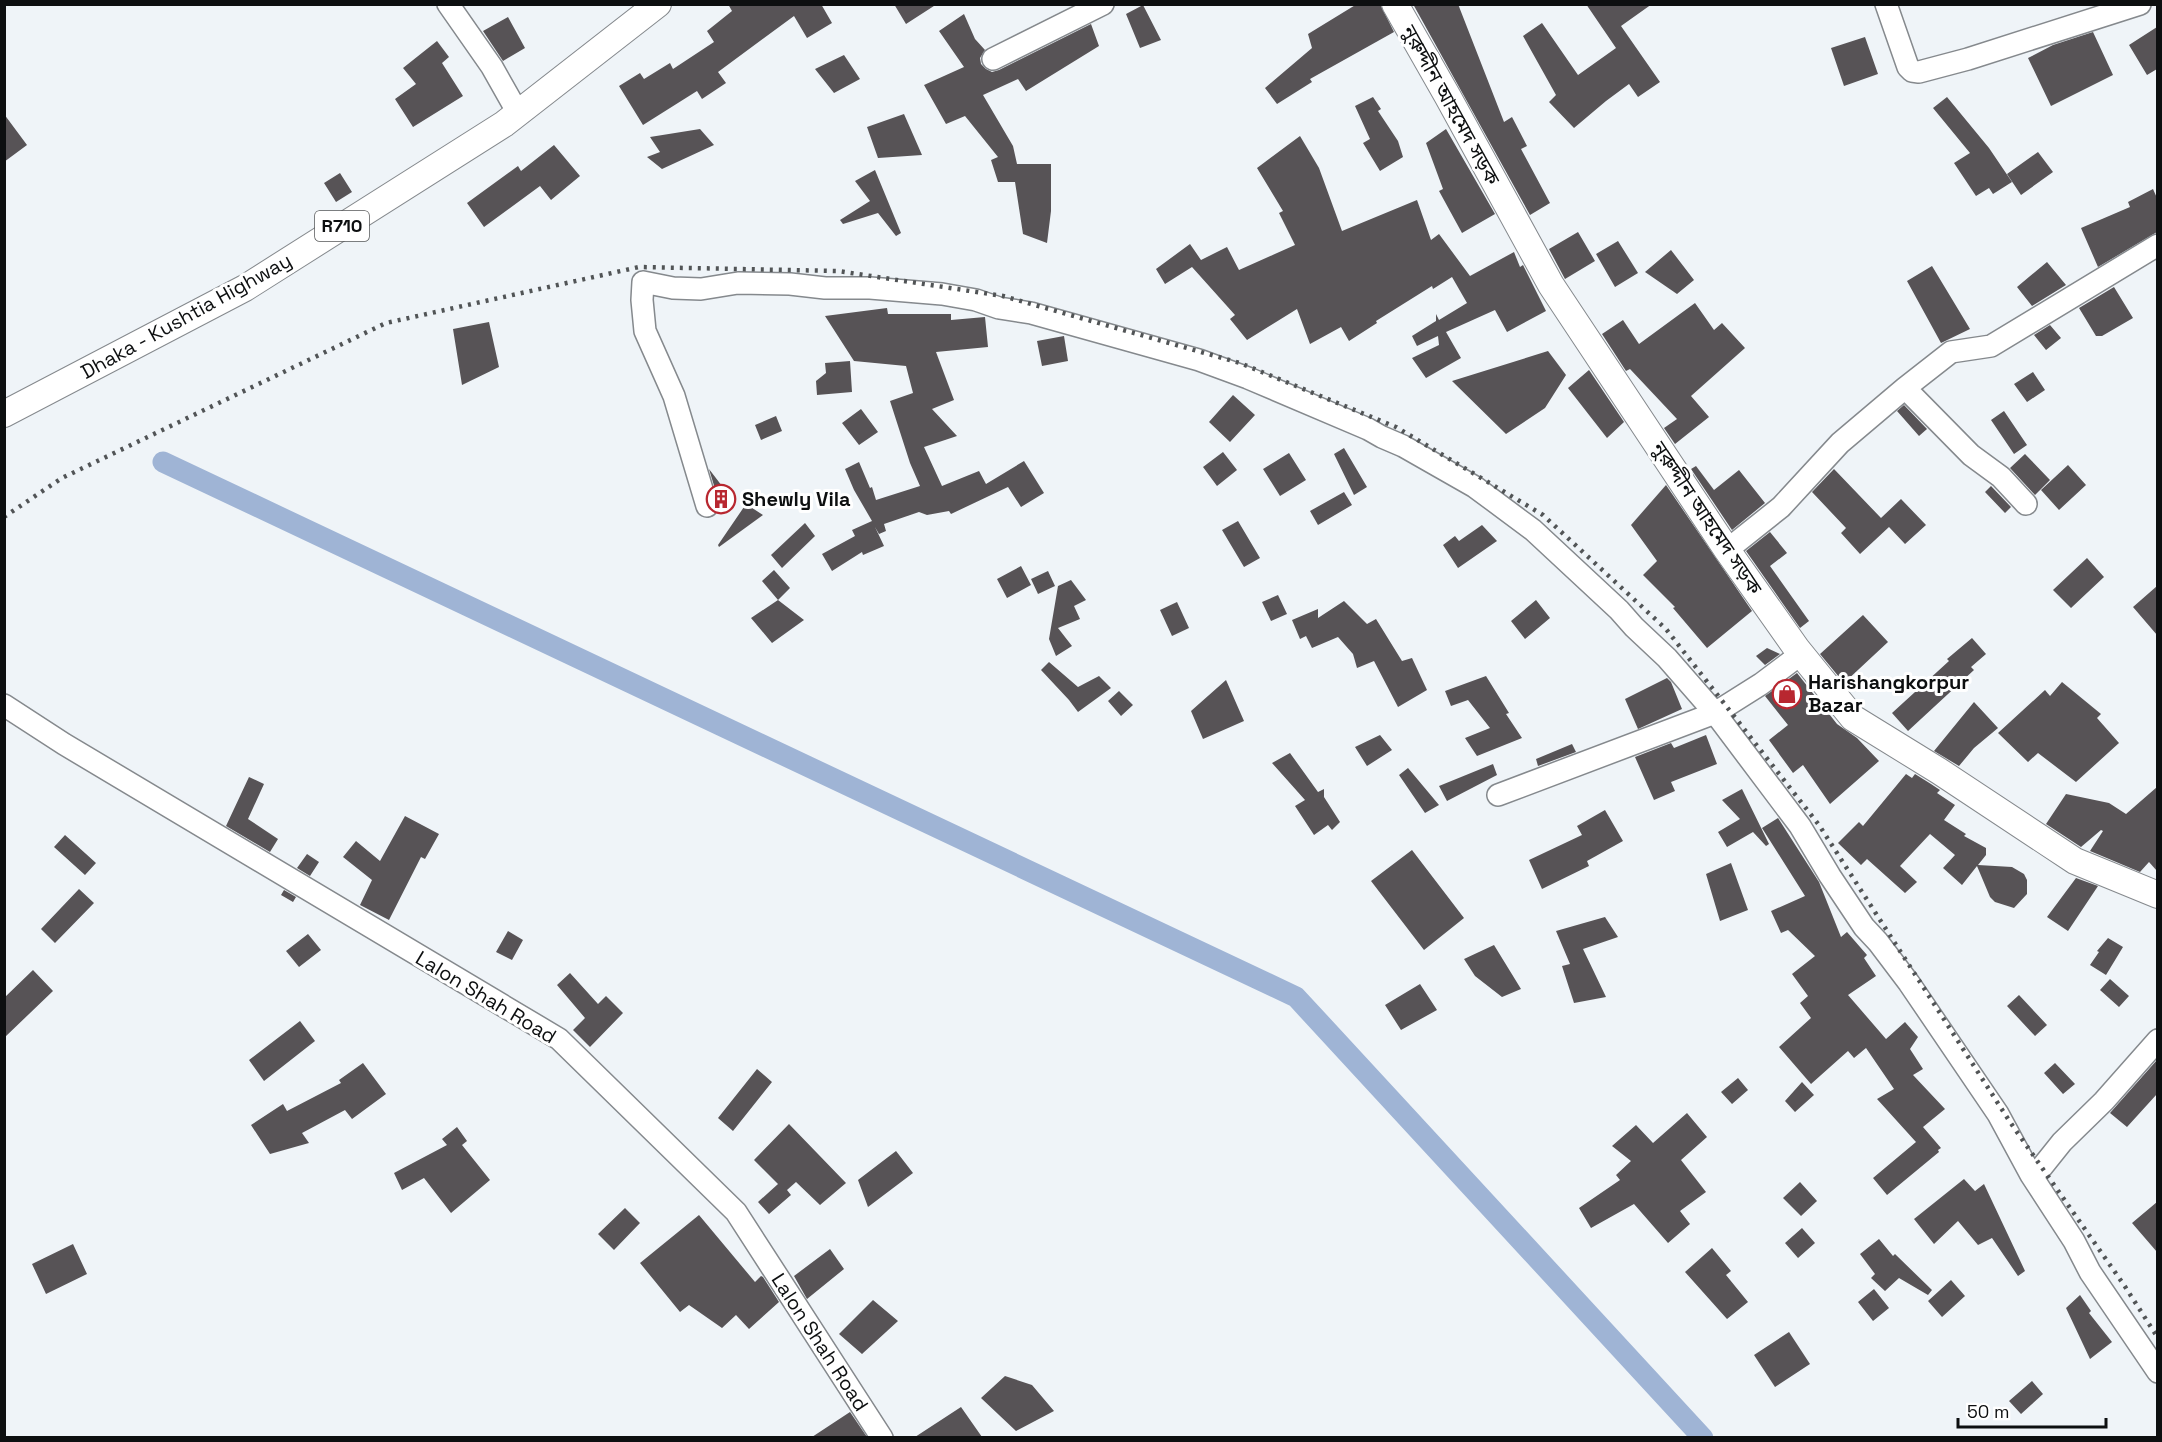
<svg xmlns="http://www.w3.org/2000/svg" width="2162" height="1442" font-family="'Space Grotesk','Noto Sans Bengali',sans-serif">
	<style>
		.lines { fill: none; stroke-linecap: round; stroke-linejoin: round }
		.canal { stroke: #9fb4d5; stroke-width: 21 }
		.building { fill: #575356 }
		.minor-casing { stroke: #85898d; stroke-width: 24 }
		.major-casing { stroke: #85898d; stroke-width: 28 }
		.minor { stroke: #fff; stroke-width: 21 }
		.major { stroke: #fff; stroke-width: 26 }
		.rail { stroke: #515456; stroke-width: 4.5; stroke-dasharray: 3 6; stroke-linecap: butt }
		.labels { text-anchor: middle; stroke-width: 6; stroke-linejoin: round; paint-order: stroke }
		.shield { fill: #fff; stroke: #565758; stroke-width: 1.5 }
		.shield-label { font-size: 18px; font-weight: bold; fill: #0d0f10 }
		.street-label { font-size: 20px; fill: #0d0f10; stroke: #fff }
		.poi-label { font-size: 20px; font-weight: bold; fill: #0d0f10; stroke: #fff; text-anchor: start }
	</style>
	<rect width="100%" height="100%" fill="#eff4f8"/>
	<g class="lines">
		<path class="canal" d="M 163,462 L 1296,997 L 1703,1438"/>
	</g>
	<path class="building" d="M 728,4 L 821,4 L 832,23 L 807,38 L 794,16 L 718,72 L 726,83 L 702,99 L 697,91 L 643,125 L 619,86 L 640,73 L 644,79 L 670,63 L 673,69 L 714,42 L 707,31 L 732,11 Z
		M 894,4 L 937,4 L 906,24 Z
		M 1357,4 L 1380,4 L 1394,32 L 1310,79 L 1312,82 L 1277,104 L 1265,88 L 1312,48 L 1308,34 Z
		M 1413,4 L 1458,4 L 1504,122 L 1512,117 L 1527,146 L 1521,149 L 1550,203 L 1530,215 Z
		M 1586,4 L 1652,4 L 1621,26 L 1660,82 L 1638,97 L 1629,84 L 1606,101 L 1574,128 L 1549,102 L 1556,95 L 1523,36 L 1542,23 L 1578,75 L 1616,48 Z
		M 1143,5 L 1161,40 L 1140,48 L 1126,14 Z
		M 964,14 L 975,39 L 985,50 L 980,58 L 981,64 L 986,69 L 992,72 L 999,70 L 1091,24 L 1099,46 L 1026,91 L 1018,79 L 983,95 L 1013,146 L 1017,164 L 1051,164 L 1051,211 L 1047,243 L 1023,234 L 1015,182 L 998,182 L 991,160 L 998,157 L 965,116 L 946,124 L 924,85 L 964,67 L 939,31 Z
		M 508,17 L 525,48 L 503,61 L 483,31 Z
		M 2157,27 L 2157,69 L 2147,75 L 2129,45 Z
		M 2093,32 L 2113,75 L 2051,106 L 2028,58 L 2053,45 Z
		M 1865,37 L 1878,74 L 1844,86 L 1831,48 Z
		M 437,41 L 449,57 L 442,63 L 463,96 L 413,127 L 395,99 L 416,84 L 403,68 Z
		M 844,55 L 860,79 L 834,93 L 815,69 Z
		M 1373,97 L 1381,109 L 1378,111 L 1398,141 L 1403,157 L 1380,171 L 1363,143 L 1370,139 L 1355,106 Z
		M 1947,97 L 1989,148 L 2012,182 L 1993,194 L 1989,188 L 1976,196 L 1954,163 L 1970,153 L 1933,108 Z
		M 4,114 L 27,145 L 4,162 Z
		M 904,114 L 922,155 L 878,158 L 867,127 Z
		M 700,129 L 714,145 L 662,169 L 647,157 L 660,152 L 650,137 Z
		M 1446,129 L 1495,214 L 1462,233 L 1439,191 L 1443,189 L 1426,143 Z
		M 1300,136 L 1319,168 L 1342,231 L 1417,200 L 1431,240 L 1439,234 L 1470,276 L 1514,252 L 1520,267 L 1523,265 L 1546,311 L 1507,332 L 1495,310 L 1446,332 L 1461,358 L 1426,378 L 1412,358 L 1439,345 L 1438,336 L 1417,346 L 1412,336 L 1436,321 L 1436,314 L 1439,320 L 1467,303 L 1452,277 L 1433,289 L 1432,286 L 1376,321 L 1377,323 L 1349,341 L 1341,327 L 1310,344 L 1297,309 L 1247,340 L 1230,319 L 1235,315 L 1192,267 L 1165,284 L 1156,269 L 1190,244 L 1201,260 L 1227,247 L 1239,270 L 1295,245 L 1279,213 L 1283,211 L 1257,168 Z
		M 554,145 L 580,176 L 551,200 L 540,186 L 484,227 L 467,203 L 518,166 L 521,171 Z
		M 2038,152 L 2053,172 L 2021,195 L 2007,174 Z
		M 875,170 L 901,233 L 896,236 L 878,213 L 843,224 L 840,220 L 870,201 L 855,181 Z
		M 340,173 L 352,192 L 336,202 L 324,183 Z
		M 2153,189 L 2157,198 L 2157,232 L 2098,267 L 2081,228 L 2130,207 L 2128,202 Z
		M 1578,232 L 1595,261 L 1565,279 L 1549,249 Z
		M 1618,241 L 1638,273 L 1615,287 L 1596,254 Z
		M 1671,250 L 1694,280 L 1677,294 L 1645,272 Z
		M 2047,262 L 2066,285 L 2032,306 L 2017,287 Z
		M 1932,266 L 1970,329 L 1941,343 L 1907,281 Z
		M 2114,287 L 2133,318 L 2102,336 L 2096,336 L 2079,308 Z
		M 1695,303 L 1714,330 L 1722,323 L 1745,348 L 1691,396 L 1709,417 L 1675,444 L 1664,428 L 1677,419 L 1630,369 L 1626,371 L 1602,334 L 1623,320 L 1639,344 Z
		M 887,308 L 888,314 L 951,314 L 951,320 L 985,317 L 988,347 L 936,352 L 954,400 L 932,409 L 957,436 L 924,447 L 942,486 L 979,471 L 986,484 L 1024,461 L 1044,493 L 1021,507 L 1008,487 L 951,514 L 949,511 L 927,515 L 919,512 L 884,524 L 886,531 L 879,534 L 875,527 L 884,546 L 863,555 L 862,552 L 832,571 L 822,554 L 855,536 L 852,530 L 872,521 L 854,490 L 845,469 L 859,462 L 870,488 L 872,487 L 876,500 L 920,486 L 910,463 L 890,401 L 913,393 L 906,366 L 854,361 L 825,316 Z
		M 489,322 L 499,367 L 462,385 L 453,329 Z
		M 2050,325 L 2061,338 L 2046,350 L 2034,335 Z
		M 1064,336 L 1068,361 L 1042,366 L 1037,341 Z
		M 1548,351 L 1566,375 L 1545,408 L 1506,434 L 1452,381 Z
		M 850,361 L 852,392 L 817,395 L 816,381 L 826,373 L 825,363 Z
		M 1589,370 L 1624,422 L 1607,438 L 1568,388 Z
		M 2033,372 L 2045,390 L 2027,402 L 2014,384 Z
		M 1233,395 L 1255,415 L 1230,442 L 1209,422 Z
		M 1904,405 L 1927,429 L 1919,436 L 1897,411 Z
		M 861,409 L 878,432 L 859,445 L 842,423 Z
		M 2004,411 L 2027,445 L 2014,454 L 1991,420 Z
		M 776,416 L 782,431 L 761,440 L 755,425 Z
		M 1344,448 L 1367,487 L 1354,495 L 1334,454 Z
		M 1223,452 L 1237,470 L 1217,486 L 1203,467 Z
		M 1289,453 L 1306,480 L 1280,496 L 1263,469 Z
		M 2025,454 L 2050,480 L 2035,495 L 2010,468 Z
		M 2068,465 L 2086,485 L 2059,510 L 2041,490 Z
		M 1696,466 L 1714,490 L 1739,470 L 1765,503 L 1732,530 L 1691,469 Z
		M 709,469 L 735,503 L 721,514 L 719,511 L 719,502 Z
		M 1834,469 L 1881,518 L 1901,499 L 1926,525 L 1905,544 L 1889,527 L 1860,554 L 1841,533 L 1846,528 L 1812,492 Z
		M 1666,485 L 1752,611 L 1707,648 L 1673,608 L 1675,607 L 1643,575 L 1657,561 L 1631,525 Z
		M 1991,486 L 2011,507 L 2005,513 L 1985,492 Z
		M 1344,492 L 1352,505 L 1318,525 L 1310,511 Z
		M 746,504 L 763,515 L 719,547 L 718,545 Z
		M 1238,521 L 1260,558 L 1244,567 L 1222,530 Z
		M 805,523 L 815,536 L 782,568 L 771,555 Z
		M 1482,525 L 1497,541 L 1458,568 L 1443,545 L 1455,536 L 1459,541 Z
		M 1770,532 L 1787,553 L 1770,566 L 1809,621 L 1800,628 L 1746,551 Z
		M 2087,558 L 2104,577 L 2071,608 L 2053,590 Z
		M 1021,566 L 1031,585 L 1007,598 L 997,579 Z
		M 774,570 L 790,588 L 778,600 L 762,581 Z
		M 1048,571 L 1055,586 L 1038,594 L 1031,579 Z
		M 1071,580 L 1086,600 L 1074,606 L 1080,619 L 1058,628 L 1072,646 L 1056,656 L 1049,639 L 1058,586 Z
		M 2157,586 L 2157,635 L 2133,607 Z
		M 1278,595 L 1287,614 L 1271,621 L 1262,602 Z
		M 778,600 L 804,620 L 772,643 L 751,618 Z
		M 1536,600 L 1550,618 L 1525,639 L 1511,621 Z
		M 1344,601 L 1367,624 L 1376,619 L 1402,661 L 1412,658 L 1427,690 L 1398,707 L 1374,661 L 1357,668 L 1353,654 L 1338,637 L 1312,648 L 1306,636 L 1300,639 L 1292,620 L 1318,609 L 1318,618 Z
		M 1177,602 L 1189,628 L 1172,636 L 1160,610 Z
		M 1863,615 L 1888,642 L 1844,683 L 1820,654 Z
		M 1972,638 L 1986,654 L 1971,667 L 1974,670 L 1908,731 L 1892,713 L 1949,661 L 1947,659 Z
		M 1767,648 L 1780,654 L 1765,665 L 1756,656 Z
		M 1049,662 L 1078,687 L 1099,676 L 1111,688 L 1078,712 L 1069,700 L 1041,670 Z
		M 1797,673 L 1837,724 L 1857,738 L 1879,761 L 1830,804 L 1803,765 L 1793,773 L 1769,740 L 1788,725 L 1765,696 Z
		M 1486,676 L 1509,713 L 1506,714 L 1522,738 L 1477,756 L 1465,738 L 1490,728 L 1468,700 L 1451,706 L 1445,691 Z
		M 1667,678 L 1671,682 L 1682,709 L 1638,729 L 1625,699 Z
		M 1226,680 L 1244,721 L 1203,739 L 1191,711 Z
		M 2062,682 L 2101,714 L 2097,718 L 2119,743 L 2076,782 L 2038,753 L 2028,762 L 1998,733 L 2045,690 L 2050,696 Z
		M 1119,691 L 1133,705 L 1121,716 L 1108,701 Z
		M 1974,702 L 1998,728 L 1974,748 L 1959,766 L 1934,751 Z
		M 1380,735 L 1392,750 L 1367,766 L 1355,747 Z
		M 1706,735 L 1717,764 L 1671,782 L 1675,791 L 1654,800 L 1635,757 L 1671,743 L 1674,748 Z
		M 1572,744 L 1576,752 L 1538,766 L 1536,759 Z
		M 1290,753 L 1318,792 L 1324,789 L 1324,797 L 1340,822 L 1332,830 L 1328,825 L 1314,835 L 1295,806 L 1305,800 L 1272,763 Z
		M 1493,764 L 1497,775 L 1447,801 L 1439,786 Z
		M 1408,768 L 1439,805 L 1425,813 L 1399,775 Z
		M 1906,774 L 1912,778 L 1915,774 L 1931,784 L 1940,790 L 1937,793 L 1955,805 L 1944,820 L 1966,834 L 1964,836 L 1986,848 L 1986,855 L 1978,865 L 2012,867 L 2024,874 L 2027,880 L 2027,894 L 2014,908 L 1995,902 L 1990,897 L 1977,866 L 1962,885 L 1943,868 L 1955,855 L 1930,834 L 1900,866 L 1917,882 L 1905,893 L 1867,859 L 1861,865 L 1838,843 L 1859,822 L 1863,826 Z
		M 249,777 L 264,784 L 248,819 L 278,839 L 270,852 L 226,826 Z
		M 2157,787 L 2157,871 L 2149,862 L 2140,872 L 2090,851 L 2103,831 L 2101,830 L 2081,847 L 2046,824 L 2066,794 L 2109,803 L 2126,814 Z
		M 1742,789 L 1769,844 L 1766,846 L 1753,832 L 1727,847 L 1718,832 L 1740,819 L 1722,800 Z
		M 1605,810 L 1623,841 L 1587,861 L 1589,866 L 1542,889 L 1529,860 L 1582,835 L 1577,826 Z
		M 405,816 L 439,834 L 425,859 L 421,857 L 389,920 L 360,905 L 372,880 L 343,857 L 356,841 L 380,861 Z
		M 1778,818 L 1819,882 L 1841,937 L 1847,932 L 1867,955 L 1864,958 L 1876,976 L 1848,995 L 1886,1039 L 1905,1022 L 1918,1037 L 1910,1049 L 1923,1069 L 1913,1075 L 1945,1109 L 1923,1127 L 1941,1148 L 1938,1150 L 1939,1152 L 1887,1195 L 1873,1178 L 1916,1142 L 1877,1099 L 1894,1089 L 1866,1048 L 1854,1058 L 1848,1051 L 1811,1084 L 1779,1047 L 1811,1018 L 1800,1003 L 1808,996 L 1792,974 L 1815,956 L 1788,930 L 1781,933 L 1771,911 L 1805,896 L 1762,828 Z
		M 65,835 L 96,863 L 85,875 L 54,847 Z
		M 1412,850 L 1464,918 L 1424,950 L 1371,881 Z
		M 307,854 L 319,862 L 310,876 L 297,868 Z
		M 1731,863 L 1748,910 L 1720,921 L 1706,874 Z
		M 2076,878 L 2098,886 L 2068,931 L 2047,917 Z
		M 79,889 L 94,903 L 55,943 L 41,929 Z
		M 284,890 L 296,897 L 293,902 L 281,895 Z
		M 1605,917 L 1618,937 L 1583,949 L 1606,997 L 1574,1003 L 1562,966 L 1570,964 L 1556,931 Z
		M 508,931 L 523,940 L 512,960 L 496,952 Z
		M 308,934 L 321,950 L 299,967 L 286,951 Z
		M 2108,938 L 2123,947 L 2106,975 L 2090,965 L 2099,952 L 2097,951 Z
		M 1494,945 L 1521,989 L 1502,997 L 1475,976 L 1464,959 Z
		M 33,970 L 53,991 L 4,1038 L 4,998 Z
		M 570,973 L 598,1004 L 606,996 L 623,1013 L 590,1047 L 573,1030 L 585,1018 L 557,985 Z
		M 2110,979 L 2129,996 L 2119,1007 L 2100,990 Z
		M 1420,984 L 1437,1010 L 1401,1030 L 1385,1005 Z
		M 2019,995 L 2047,1025 L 2035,1036 L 2007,1006 Z
		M 300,1021 L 315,1041 L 264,1081 L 249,1060 Z
		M 2157,1060 L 2157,1094 L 2127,1127 L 2110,1113 Z
		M 363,1063 L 386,1094 L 352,1119 L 345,1110 L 302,1133 L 309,1143 L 270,1154 L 251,1125 L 283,1104 L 287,1111 L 341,1083 L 339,1080 Z
		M 2055,1063 L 2075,1084 L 2063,1094 L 2044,1073 Z
		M 757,1069 L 772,1082 L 733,1131 L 718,1118 Z
		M 1738,1078 L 1748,1090 L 1732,1104 L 1721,1092 Z
		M 1802,1082 L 1814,1095 L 1795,1112 L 1785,1101 Z
		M 1687,1113 L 1707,1137 L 1681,1160 L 1706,1192 L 1680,1211 L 1690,1224 L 1668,1243 L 1634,1204 L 1591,1228 L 1579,1208 L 1620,1180 L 1616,1175 L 1631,1161 L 1612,1146 L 1636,1125 L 1653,1143 Z
		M 789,1124 L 846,1183 L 820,1205 L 796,1182 L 787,1190 L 791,1195 L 769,1214 L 758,1202 L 778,1184 L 754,1160 Z
		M 457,1127 L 467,1141 L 462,1145 L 490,1180 L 451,1213 L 424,1178 L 402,1190 L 394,1173 L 447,1145 L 442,1139 Z
		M 896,1151 L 913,1173 L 868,1207 L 858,1180 Z
		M 1964,1179 L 1975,1191 L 1984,1184 L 2025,1271 L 2018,1276 L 1992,1238 L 1978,1245 L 1958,1221 L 1934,1244 L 1914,1219 Z
		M 1800,1182 L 1817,1201 L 1801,1216 L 1783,1198 Z
		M 2157,1202 L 2157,1252 L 2132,1223 Z
		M 625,1208 L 640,1223 L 614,1250 L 598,1234 Z
		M 699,1215 L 755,1282 L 761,1276 L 763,1277 L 779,1302 L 749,1329 L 736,1315 L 722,1328 L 689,1305 L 680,1312 L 640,1263 Z
		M 1802,1228 L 1815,1243 L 1798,1258 L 1785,1243 Z
		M 1879,1239 L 1893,1256 L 1895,1254 L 1932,1290 L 1928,1295 L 1899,1278 L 1885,1291 L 1871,1278 L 1875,1274 L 1860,1254 Z
		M 73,1244 L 87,1274 L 46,1294 L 32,1264 Z
		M 1712,1248 L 1731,1271 L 1726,1275 L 1748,1302 L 1727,1319 L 1685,1272 Z
		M 830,1249 L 844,1269 L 807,1299 L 794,1276 Z
		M 1951,1280 L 1965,1296 L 1942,1317 L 1928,1301 Z
		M 1874,1289 L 1889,1308 L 1873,1321 L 1858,1302 Z
		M 2080,1295 L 2091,1311 L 2089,1313 L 2112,1342 L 2090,1359 L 2066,1308 Z
		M 873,1300 L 898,1321 L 862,1354 L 839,1334 Z
		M 1789,1332 L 1810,1364 L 1775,1387 L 1754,1355 Z
		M 1005,1376 L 1032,1385 L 1054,1411 L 1016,1431 L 981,1398 Z
		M 2032,1381 L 2043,1394 L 2021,1414 L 2009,1401 Z
		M 961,1407 L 982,1437 L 915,1437 Z
		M 850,1412 L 867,1437 L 812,1437 Z"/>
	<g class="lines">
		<g class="minor-casing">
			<path id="minor" d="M 448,4 L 492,67 L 518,113
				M 1886,4 L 1908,67 L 1912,71 L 1919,72 L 1968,59 L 2140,4
				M 993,59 L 1103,4
				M 1905,388 L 1971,455 L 2001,477 L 2026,504
				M 707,506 L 674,396 L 645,331 L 642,300 L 643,282 L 673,288 L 701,289 L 738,283 L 790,284 L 825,288 L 870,288 L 942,294 L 976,300 L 999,308 L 1031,313 L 1199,360 L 1248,378 L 1368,429 L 1382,437 L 1403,446 L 1475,487 L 1533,530 L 1619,610 L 1634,627 L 1667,658 L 1715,713 L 1800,826 L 1830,876 L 1864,927 L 1878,942 L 1909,983 L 1998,1114 L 2031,1175 L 2074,1241 L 2090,1272 L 2158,1372
				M 1727,550 L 1781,507 L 1840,443 L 1905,388 L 1951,352 L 1991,346 L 2158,245
				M 4,705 L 64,744 L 559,1039 L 736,1212 L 882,1438
				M 1498,795 L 1715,713 L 1761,684 L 1801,654
				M 2031,1175 L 2042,1167 L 2062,1142 L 2104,1101 L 2158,1040"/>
		</g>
		<g class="major-casing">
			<path id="major" d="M 1395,4 L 1448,97 L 1551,285 L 1727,550 L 1797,649 L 1853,718 L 1939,771 L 2075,861 L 2158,895
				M 4,414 L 245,288 L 504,124 L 658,4"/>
		</g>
		<use href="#minor" class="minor"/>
		<use href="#major" class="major"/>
		<path class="rail" d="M 4,517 L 62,478 L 386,323 L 639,267 L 838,271 L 1003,296 L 1240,363 L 1396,427 L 1543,515 L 1666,629 L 1819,825 L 2010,1122 L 2124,1285 L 2158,1338"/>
	</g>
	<defs>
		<g id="building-ring" transform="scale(1.5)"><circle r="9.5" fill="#fff" stroke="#b82730" stroke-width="1.5"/><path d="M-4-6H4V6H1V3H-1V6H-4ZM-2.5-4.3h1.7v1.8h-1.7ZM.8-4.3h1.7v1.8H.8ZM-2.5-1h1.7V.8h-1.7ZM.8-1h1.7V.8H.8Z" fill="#b82730"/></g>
		<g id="shop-ring" transform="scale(1.5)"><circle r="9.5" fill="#fff" stroke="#b82730" stroke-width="1.5"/><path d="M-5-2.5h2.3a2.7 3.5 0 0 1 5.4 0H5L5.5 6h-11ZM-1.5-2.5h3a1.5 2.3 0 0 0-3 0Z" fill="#b82730"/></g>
	</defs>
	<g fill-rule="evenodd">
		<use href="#building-ring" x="721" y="499"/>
		<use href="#shop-ring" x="1787" y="694"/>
	</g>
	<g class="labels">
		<rect class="shield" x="315" y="211" width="54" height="30" rx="4.5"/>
		<g class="shield-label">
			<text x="342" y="232">R710</text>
		</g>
		<g class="street-label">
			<text transform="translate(1451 105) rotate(61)" y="7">নুরুদ্দীন আহমেদ সড়ক</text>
			<text transform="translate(186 316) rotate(-29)" y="7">Dhaka - Kushtia Highway</text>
			<text transform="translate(1707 518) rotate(56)" y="7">নুরুদ্দীন আহমেদ সড়ক</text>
			<text transform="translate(486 997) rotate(31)" y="7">Lalon Shah Road</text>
			<text transform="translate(820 1342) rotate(57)" y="7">Lalon Shah Road</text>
		</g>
		<g class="poi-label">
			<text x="742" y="506">Shewly Vila</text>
			<text x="1808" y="689">Harishangkorpur<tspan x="1808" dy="23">Bazar</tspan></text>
		</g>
	</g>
	<rect width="2162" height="1442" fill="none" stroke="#0d0f10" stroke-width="12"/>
	<path d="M1958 1418v9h148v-9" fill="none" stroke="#0d0f10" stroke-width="3"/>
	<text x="1967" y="1418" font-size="18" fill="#0d0f10" stroke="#ffffff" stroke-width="4.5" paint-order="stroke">50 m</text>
</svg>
